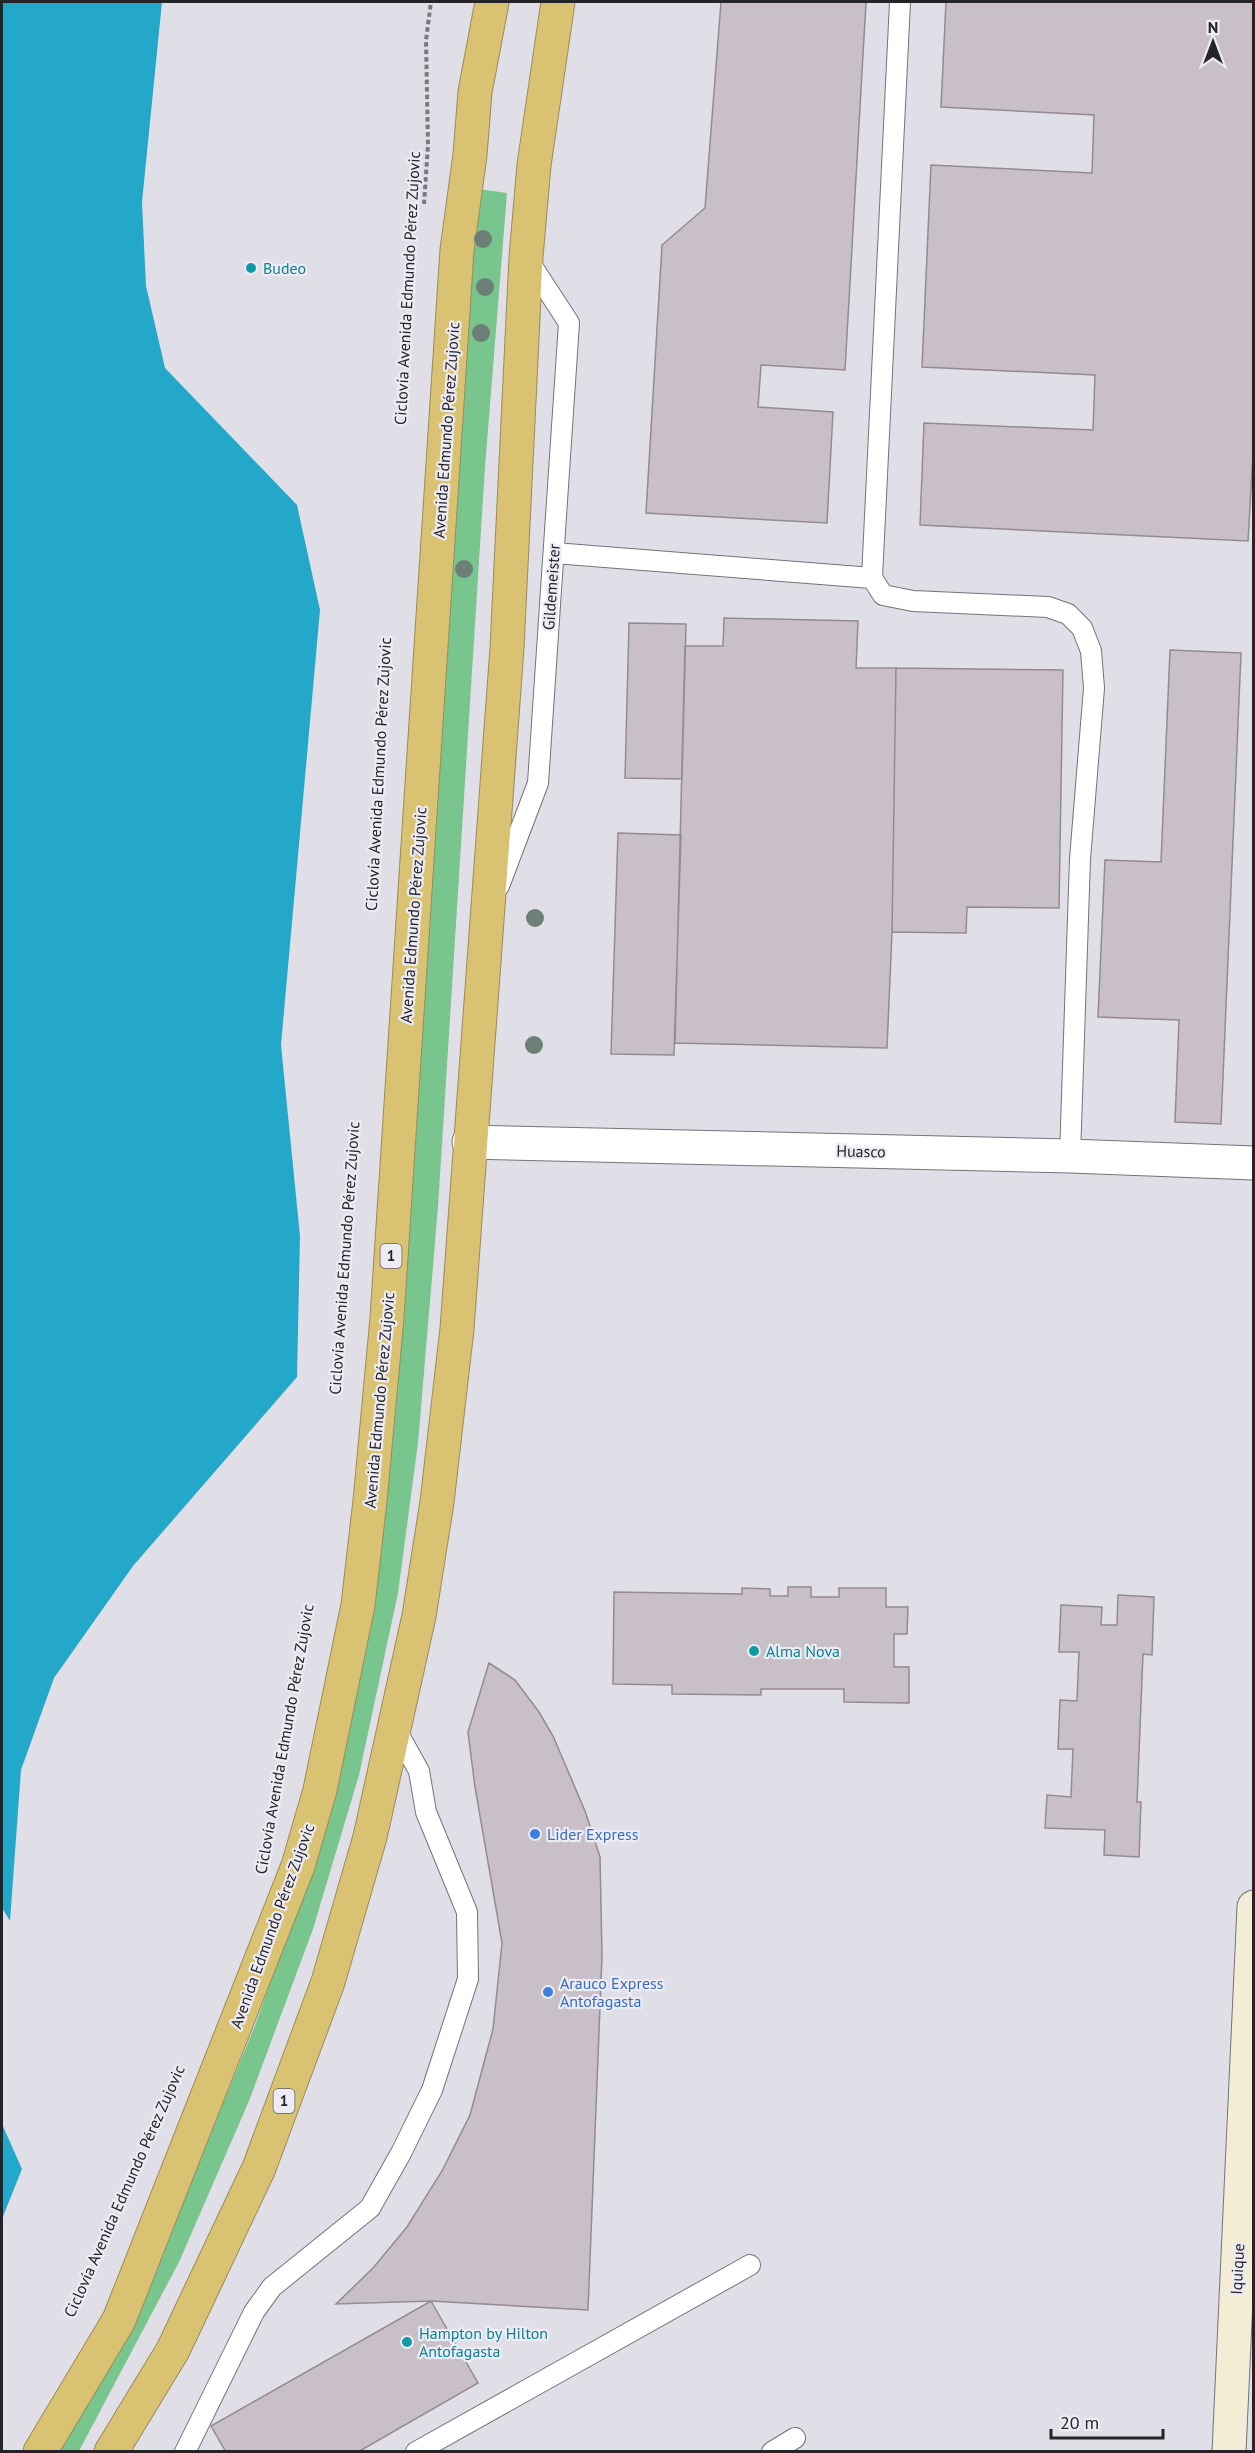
<svg xmlns="http://www.w3.org/2000/svg" width="1255" height="2453" font-family="'PT Sans',sans-serif">
	<style>
		.green { fill: #78c58d }
		.water { fill: #24a8ca }
		.building { fill: #c8c0c6; stroke: #938b91; stroke-width: 1.5 }
		.lines { fill: none; stroke-linecap: round; stroke-linejoin: round }
		.lane-casing { stroke: #74737b; stroke-width: 22 }
		.street-casing { stroke: #74737b; stroke-width: 35 }
		.secondary-casing { stroke: #74737b; stroke-width: 35 }
		.highway-casing { stroke: #9a8b59; stroke-width: 35 }
		.path { stroke: #79787e; stroke-width: 4; stroke-dasharray: 4.5 3; stroke-linecap: butt }
		.lane { stroke: #fff; stroke-width: 20 }
		.street { stroke: #fff; stroke-width: 33 }
		.secondary { stroke: #f4edd5; stroke-width: 33 }
		.highway { stroke: #d9c373; stroke-width: 33 }
		.tree { fill: #6e7f77 }
		.culture-dot { fill: #0f9aa8; stroke: #edecf5; stroke-width: 2 }
		.shop-dot { fill: #3f7fe0; stroke: #edecf5; stroke-width: 2 }
		.labels { text-anchor: middle; stroke-width: 4.5; stroke-linejoin: round; paint-order: stroke }
		.shield { fill: #edecf5; stroke: #616066; stroke-width: 1.5 }
		.shield-label { font-size: 15px; font-weight: bold; fill: #252428 }
		.culture-label { font-size: 16px; fill: #0d838f; stroke: #edecf5; text-anchor: start }
		.street-label { font-size: 16px; fill: #252428; stroke: #edecf5 }
		.shop-label { font-size: 16px; fill: #366cbe; stroke: #edecf5; text-anchor: start }
	</style>
	<rect width="100%" height="100%" fill="#e0dee7"/>
	<path class="green" d="M 478,189 L 507,193 L 485,467 L 438,1207 L 418,1443 L 398,1593 L 359,1775 L 313,1929 L 249,2101 L 179,2262 L 79,2451 L 52,2452 L 184,2198 L 256,2023 L 297,1908 L 351,1722 L 374,1593 L 396,1408 L 406,1281 L 419,1039 Z"/>
	<path class="water" d="M 2,2 L 162,2 L 142,202 L 146,286 L 165,368 L 297,505 L 320,610 L 281,1045 L 300,1236 L 297,1377 L 133,1566 L 54,1678 L 21,1770 L 10,1921 L 2,1908 Z
		M 2,2124 L 22,2169 L 2,2219 Z"/>
	<path class="building" d="M 721,2 L 866,2 L 845,370 L 761,365 L 758,407 L 833,412 L 827,523 L 646,513 L 662,245 L 705,208 Z
		M 946,2 L 1254,2 L 1254,437 L 1248,541 L 920,525 L 924,423 L 1093,430 L 1095,375 L 922,367 L 931,165 L 1092,173 L 1094,115 L 941,107 Z
		M 724,618 L 858,621 L 856,668 L 896,668 L 892,932 L 887,1048 L 675,1043 L 685,646 L 723,646 Z
		M 629,623 L 686,624 L 682,779 L 625,778 Z
		M 1170,650 L 1241,653 L 1221,1124 L 1175,1122 L 1179,1020 L 1098,1017 L 1105,860 L 1161,862 Z
		M 896,668 L 1063,670 L 1059,908 L 967,907 L 966,933 L 892,932 Z
		M 618,833 L 681,835 L 674,1055 L 611,1054 Z
		M 788,1587 L 811,1587 L 811,1597 L 839,1597 L 839,1588 L 886,1588 L 886,1607 L 908,1607 L 907,1634 L 894,1634 L 894,1667 L 909,1667 L 909,1703 L 844,1702 L 844,1689 L 761,1689 L 761,1695 L 672,1694 L 672,1685 L 613,1684 L 614,1592 L 742,1594 L 742,1588 L 770,1589 L 770,1596 L 788,1596 Z
		M 1118,1595 L 1154,1597 L 1152,1655 L 1143,1654 L 1137,1802 L 1141,1802 L 1139,1857 L 1104,1855 L 1105,1830 L 1045,1828 L 1047,1795 L 1071,1797 L 1073,1749 L 1058,1749 L 1060,1700 L 1077,1701 L 1079,1652 L 1059,1652 L 1061,1605 L 1102,1607 L 1101,1625 L 1117,1625 Z
		M 489,1663 L 515,1680 L 539,1712 L 553,1736 L 585,1811 L 600,1857 L 602,1956 L 588,2310 L 431,2301 L 336,2304 L 373,2268 L 407,2227 L 442,2171 L 470,2115 L 493,2029 L 502,1943 L 475,1787 L 468,1732 Z
		M 431,2301 L 478,2383 L 358,2452 L 226,2452 L 211,2426 Z"/>
	<g class="lines">
		<g class="lane-casing">
			<path id="lane" d="M 900,2 L 872,578 L 883,595 L 913,601 L 1048,607 L 1068,614 L 1082,628 L 1091,651 L 1094,688 L 1080,859 L 1070,1156
				M 554,553 L 872,578
				M 499,886 L 538,783 L 569,323 L 528,260
				M 185,2452 L 254,2312 L 272,2287 L 370,2208 L 401,2153 L 432,2090 L 468,1979 L 467,1912 L 426,1812 L 419,1771 L 394,1726
				M 416,2452 L 750,2265
				M 772,2452 L 795,2438"/>
		</g>
		<g class="street-casing">
			<path id="street" d="M 469,1142 L 1070,1156 L 1254,1163"/>
		</g>
		<g class="secondary-casing">
			<path id="secondary" d="M 1229,2452 L 1254,1907"/>
		</g>
		<g class="highway-casing">
			<path id="highway" d="M 40,2452 L 119,2320 L 298,1866 L 320,1790 L 358,1605 L 370,1501 L 387,1318 L 457,250 L 470,155 L 475,92 L 492,2
				M 111,2452 L 173,2350 L 259,2168 L 328,1982 L 370,1837 L 419,1616 L 437,1502 L 457,1329 L 507,648 L 526,257 L 534,165 L 558,2"/>
		</g>
		<path class="path" d="M 424,204 L 428,145 L 426,40 L 431,2"/>
		<use href="#lane" class="lane"/>
		<use href="#street" class="street"/>
		<use href="#secondary" class="secondary"/>
		<use href="#highway" class="highway"/>
	</g>
	<g class="tree">
		<circle cx="483" cy="239" r="9"/>
		<circle cx="485" cy="287" r="9"/>
		<circle cx="481" cy="333" r="9"/>
		<circle cx="464" cy="569" r="9"/>
		<circle cx="535" cy="918" r="9"/>
		<circle cx="534" cy="1045" r="9"/>
	</g>
	<g class="culture-dot">
		<circle cx="251" cy="268" r="6"/>
		<circle cx="754" cy="1651" r="6"/>
		<circle cx="407" cy="2342" r="6"/>
	</g>
	<g class="shop-dot">
		<circle cx="535" cy="1834" r="6"/>
		<circle cx="548" cy="1992" r="6"/>
	</g>
	<g class="labels">
		<g class="shield">
			<rect x="380.5" y="1244" width="21" height="24" rx="4.5"/>
			<rect x="273.5" y="2089" width="21" height="24" rx="4.5"/>
		</g>
		<g class="shield-label">
			<text x="391" y="1261">1</text>
			<text x="284" y="2106">1</text>
		</g>
		<g class="culture-label">
			<text x="263" y="274">Budeo</text>
			<text x="766" y="1657">Alma Nova</text>
			<text x="419" y="2339">Hampton by Hilton<tspan x="419" dy="18">Antofagasta</tspan></text>
		</g>
		<g class="street-label">
			<text transform="translate(407 288) rotate(-87)" y="6">Ciclovía Avenida Edmundo Pérez Zujovic</text>
			<text transform="translate(446 430) rotate(-86)" y="6">Avenida Edmundo Pérez Zujovic</text>
			<text transform="translate(551 587) rotate(-86)" y="6">Gildemeister</text>
			<text transform="translate(378 774) rotate(-87)" y="6">Ciclovía Avenida Edmundo Pérez Zujovic</text>
			<text transform="translate(413 915) rotate(-86)" y="6">Avenida Edmundo Pérez Zujovic</text>
			<text transform="translate(861 1151) rotate(1)" y="6">Huasco</text>
			<text transform="translate(344 1258) rotate(-86)" y="6">Ciclovía Avenida Edmundo Pérez Zujovic</text>
			<text transform="translate(379 1400) rotate(-85)" y="6">Avenida Edmundo Pérez Zujovic</text>
			<text transform="translate(284 1739) rotate(-80)" y="6">Ciclovía Avenida Edmundo Pérez Zujovic</text>
			<text transform="translate(272 1926) rotate(-70)" y="6">Avenida Edmundo Pérez Zujovic</text>
			<text transform="translate(124 2191) rotate(-66)" y="6">Ciclovía Avenida Edmundo Pérez Zujovic</text>
			<text transform="translate(1237 2269) rotate(-87)" y="6">Iquique</text>
		</g>
		<g class="shop-label">
			<text x="547" y="1840">Lider Express</text>
			<text x="560" y="1989">Arauco Express<tspan x="560" dy="18">Antofagasta</tspan></text>
		</g>
	</g>
	<rect width="1255" height="2453" fill="none" stroke="#252428" stroke-width="6"/>
	<g transform="translate(1213 42)" stroke="#edecf5" stroke-width="4.5" paint-order="stroke">
	<path d="M0-4.5L10 22L0 15L-10 22Z" fill="#252428"/>
	<text y="-9" font-size="16" font-weight="bold" text-anchor="middle" fill="#252428">N</text>
	</g>
	<path d="M1051 2429v9h112v-9" fill="none" stroke="#252428" stroke-width="3"/>
	<text x="1060" y="2429" font-size="18" fill="#252428" stroke="#edecf5" stroke-width="4.5" paint-order="stroke">20 m</text>
</svg>
